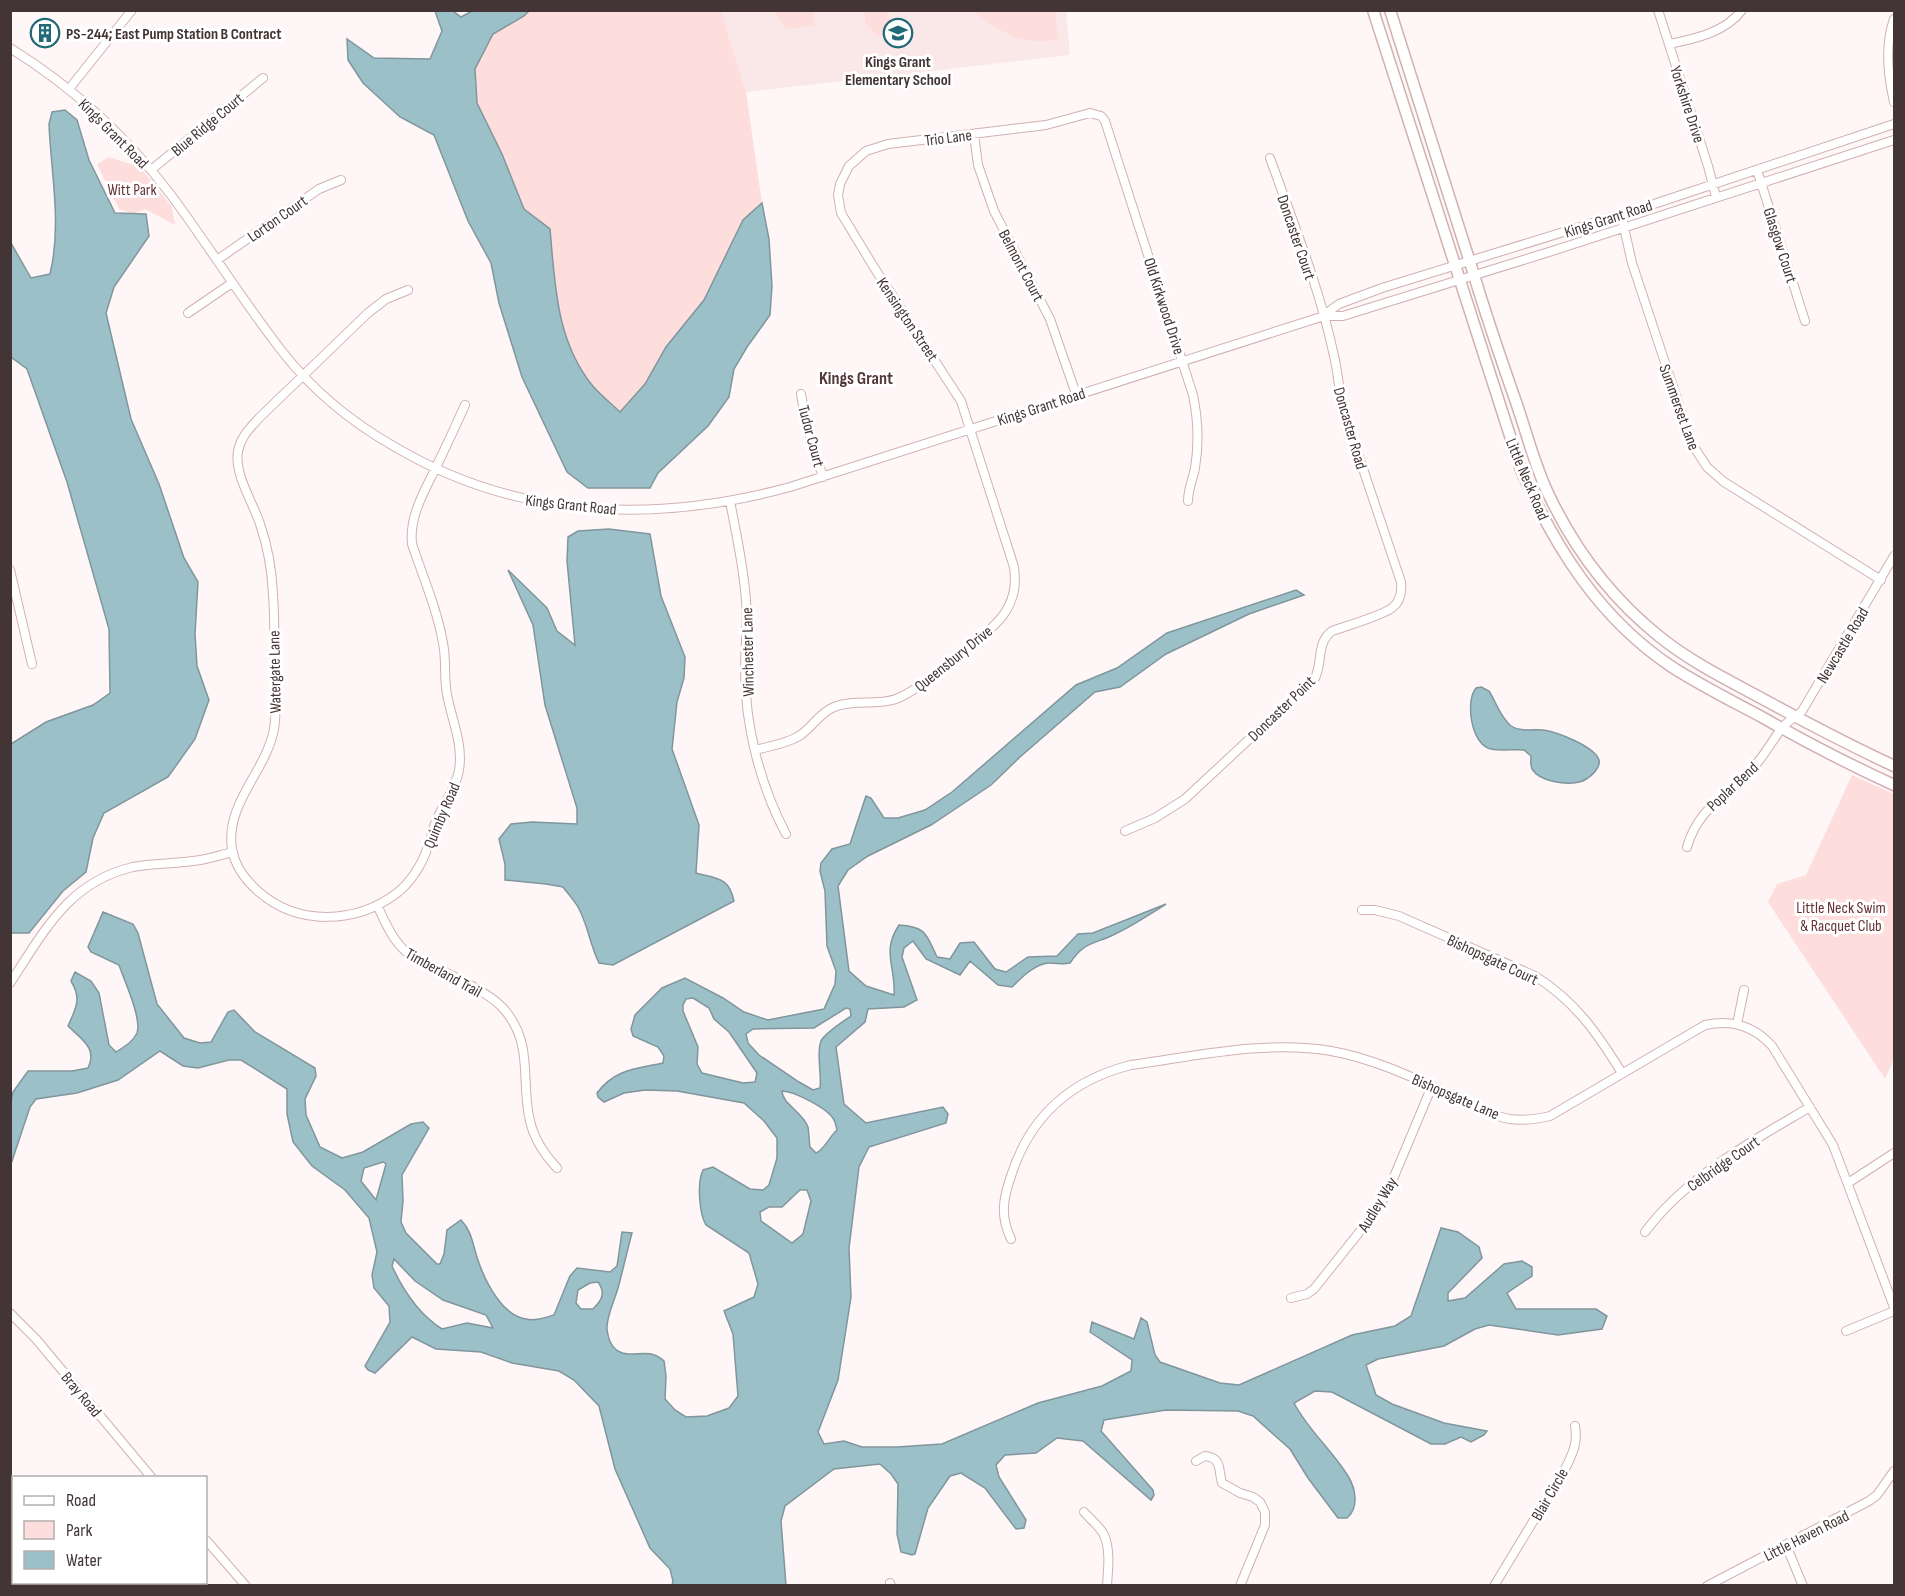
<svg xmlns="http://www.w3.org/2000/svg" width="1905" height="1596" font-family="'Sofia Sans Condensed',sans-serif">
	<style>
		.built { fill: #fae8e8 }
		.green { fill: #fedddd }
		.water { fill: #9bc0c8; stroke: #81969c; stroke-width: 1.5; fill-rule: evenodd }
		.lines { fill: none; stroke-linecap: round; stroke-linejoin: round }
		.minor-casing { stroke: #d2b0b0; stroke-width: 10 }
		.tertiary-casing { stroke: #d2b0b0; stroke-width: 13 }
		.minor { stroke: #fff; stroke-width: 8 }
		.tertiary { stroke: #fff; stroke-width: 10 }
		.labels { text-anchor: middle; stroke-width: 6; stroke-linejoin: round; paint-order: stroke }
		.poi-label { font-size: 16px; font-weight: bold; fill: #433535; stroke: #fff; text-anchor: start }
		.street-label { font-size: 16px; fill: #433535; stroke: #fff }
		.park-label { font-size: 16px; fill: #653436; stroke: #fff }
		.neighbourhood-label { font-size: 18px; font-weight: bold; fill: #543839; stroke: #fff }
	</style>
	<rect width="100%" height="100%" fill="#fff7f7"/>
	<path class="built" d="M 721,11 L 1066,11 L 1070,55 L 746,92 Z"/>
	<path class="green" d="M 780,10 L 813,11 L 815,26 L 787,29 L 775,15 Z
		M 529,11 L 721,11 L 746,92 L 762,203 L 743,220 L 704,300 L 666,347 L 645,384 L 620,412 C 611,403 601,395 593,386 C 556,343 555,283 550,229 L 524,209 L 502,154 L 477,103 L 475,69 L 493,34 L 524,16 Z
		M 865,11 L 887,11 L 893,23 L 894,32 L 891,37 L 877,36 L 865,23 Z
		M 973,11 L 1055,11 L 1058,40 C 1021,45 1001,33 973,11 Z
		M 109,157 L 140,167 L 172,207 L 175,225 L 145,209 L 133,214 L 119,209 L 97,164 Z
		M 1852,775 L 1894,794 L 1894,1059 L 1885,1079 L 1768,902 L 1777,884 L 1806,875 Z"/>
	<path class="water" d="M 435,11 L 453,11 L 461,17 L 472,11 L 529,11 L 524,16 L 493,34 L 475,69 L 477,103 L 502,154 L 524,209 L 550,229 C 555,284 556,340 592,385 C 600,395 611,403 620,412 L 645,384 L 666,347 L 704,300 L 743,220 L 762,203 L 769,239 L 772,286 L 770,315 L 747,347 L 734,369 L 729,397 L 708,426 L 658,473 L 650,488 L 588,488 L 567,472 L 522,377 L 499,303 L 491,263 L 468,221 L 434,135 L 400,117 L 363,83 L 348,60 L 347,39 L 374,58 L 430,59 L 442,31 Z
		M 65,110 L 77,120 L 89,160 L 115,213 L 146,214 L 149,236 L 114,287 L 106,313 L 131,419 L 159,484 L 184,558 L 198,582 L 195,634 L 197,666 L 209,700 L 195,739 L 168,777 L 104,813 L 93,838 L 86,872 L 63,891 L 29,933 L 11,933 L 11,744 L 46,722 L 93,705 L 110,693 L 109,629 L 67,482 L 27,369 L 11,357 L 11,243 L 31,278 L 50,274 C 62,224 51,174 49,124 L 52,112 Z
		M 609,529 L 650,534 L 661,596 L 685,657 L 684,678 L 677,702 L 672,749 L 699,825 L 696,873 C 717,879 729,877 734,901 L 613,965 L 599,963 C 590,945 588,925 578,907 C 574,900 568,894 563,887 L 546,884 L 505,880 L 505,864 L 499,839 L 511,824 L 532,822 L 577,824 L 577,808 L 545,705 L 533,625 L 508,570 L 547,608 L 557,631 L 575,645 L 567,561 L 568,537 L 578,531 Z
		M 1296,590 L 1304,595 L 1249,614 L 1166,654 L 1120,687 L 1095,692 L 1020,757 L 991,785 L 931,825 L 868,856 L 848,870 L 838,886 L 849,971 L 866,986 L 894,995 C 896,966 881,952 899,925 C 927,927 926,934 937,957 L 950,959 L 960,943 L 974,942 L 995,969 L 1006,972 L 1028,957 L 1057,956 L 1078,934 L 1093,933 L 1166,904 C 1150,914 1134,925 1117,933 C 1095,945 1085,940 1070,963 C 1063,965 1058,963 1050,963 C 1036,963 1022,977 1012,987 L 998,985 L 970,961 L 960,975 L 926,959 L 913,941 L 904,948 L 902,957 L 917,1000 L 904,1007 L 868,1009 L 865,1022 L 836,1047 L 844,1104 L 866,1123 L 943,1107 L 948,1114 L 946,1123 L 869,1147 L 859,1167 L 849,1248 L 851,1297 L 838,1380 L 818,1432 L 824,1444 L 844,1441 L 862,1447 L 897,1447 L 942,1444 L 1038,1403 L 1102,1386 L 1131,1371 L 1132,1360 L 1090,1332 L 1092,1322 L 1134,1339 L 1141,1318 L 1147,1322 L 1155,1355 L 1160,1362 L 1220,1383 L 1239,1385 L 1352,1335 L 1395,1326 L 1411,1316 L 1441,1228 L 1458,1232 L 1479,1247 L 1482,1258 L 1448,1293 L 1448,1301 L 1465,1298 L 1504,1264 L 1522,1261 L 1532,1267 L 1532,1276 L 1507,1293 L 1516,1309 L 1596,1309 L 1607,1316 L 1602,1329 L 1558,1335 L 1489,1325 L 1475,1329 L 1444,1346 L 1378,1359 L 1366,1365 L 1376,1395 L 1392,1404 L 1444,1423 L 1487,1431 L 1484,1435 L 1471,1442 L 1461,1437 L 1445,1444 L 1431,1444 L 1332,1392 L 1315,1391 L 1294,1403 C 1308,1430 1332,1450 1348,1476 C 1356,1489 1359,1508 1347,1518 L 1338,1518 L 1308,1478 L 1290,1449 L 1253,1416 L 1238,1411 L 1166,1410 L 1104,1420 L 1101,1431 L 1153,1490 L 1154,1495 L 1151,1500 L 1083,1441 L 1057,1438 L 1036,1453 L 1005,1455 L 996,1465 L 999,1477 L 1026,1520 L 1024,1528 L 1016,1529 L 985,1488 L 961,1473 L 950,1476 L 928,1508 L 915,1554 L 912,1555 L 901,1552 L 897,1534 L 898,1484 L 891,1474 L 880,1464 L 834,1469 L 785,1506 L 781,1521 L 786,1585 L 672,1585 L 673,1581 L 670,1569 L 650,1548 L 615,1469 L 599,1406 L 574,1380 L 559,1371 L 512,1363 L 481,1352 L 436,1349 L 412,1337 L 375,1373 L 368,1370 L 365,1366 L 390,1322 L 389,1306 L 374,1288 L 372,1275 L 377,1252 L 369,1218 L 345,1190 L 312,1166 L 293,1142 L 287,1114 L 287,1089 L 241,1060 L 229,1060 L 198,1068 L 183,1066 L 160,1051 L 118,1080 L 77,1093 L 36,1099 L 30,1107 L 11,1164 L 11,1102 L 13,1092 L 28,1071 L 72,1071 L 88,1068 C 98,1048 81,1039 68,1026 C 76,1008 82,999 71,981 L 75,972 L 91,981 L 99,993 L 109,1045 L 116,1052 C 124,1047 133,1042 137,1033 C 142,1018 124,980 119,965 L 91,952 L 88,947 L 103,912 L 133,924 L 138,933 L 157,1004 L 184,1038 L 200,1043 L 211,1042 L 228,1012 L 234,1010 L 255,1032 L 315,1068 L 316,1076 L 305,1099 L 306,1115 L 320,1147 L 342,1158 L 363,1152 L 411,1124 L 423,1122 L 429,1128 L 402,1175 L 403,1201 L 401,1222 L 406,1233 L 437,1264 L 440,1264 L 444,1254 L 447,1230 L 461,1220 C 473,1232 473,1248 479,1263 C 486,1283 503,1316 526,1319 C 536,1321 544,1318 554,1315 L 570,1276 L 577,1268 L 610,1272 L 617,1266 L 622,1232 L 632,1233 C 627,1251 623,1270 618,1288 C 615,1299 606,1318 607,1329 C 608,1338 611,1348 620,1352 C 634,1359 647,1346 664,1361 L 666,1376 L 665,1399 L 675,1410 L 686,1417 L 707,1416 L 729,1408 L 738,1396 L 733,1334 L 724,1311 L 754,1297 L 758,1284 L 749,1253 L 706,1225 C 699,1213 697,1182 703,1170 L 713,1167 L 750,1189 L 763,1190 L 769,1185 L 777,1158 L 777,1138 L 764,1121 L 744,1103 L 677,1091 L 645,1090 L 624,1093 L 604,1102 L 598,1097 L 597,1093 C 615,1069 636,1069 663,1063 L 664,1056 L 658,1047 L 633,1036 L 631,1029 L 635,1015 L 662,988 L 685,978 L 723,998 L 744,1012 L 768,1020 L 824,1009 L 835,984 L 836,971 L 827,946 L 825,891 L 820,871 L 821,863 L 832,849 L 850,844 L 866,796 L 871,798 L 884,818 L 898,818 L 925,810 L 952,792 L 1076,685 L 1117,668 L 1167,633 ZM 693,998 L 709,1008 L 714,1019 L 729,1032 L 757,1073 L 755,1082 L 743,1083 L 702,1073 L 697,1064 L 698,1047 L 683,1011 L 683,1005 L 686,999 ZM 846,1008 L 850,1009 L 851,1016 C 844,1021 825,1033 821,1041 C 816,1053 822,1074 820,1088 L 813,1090 L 799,1082 L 759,1055 L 748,1043 L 746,1034 L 753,1029 L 814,1028 ZM 782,1091 C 794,1091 829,1109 834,1120 C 836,1123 836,1127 837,1130 C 829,1137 825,1149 816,1153 L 810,1147 C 809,1141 809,1133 808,1127 C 803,1112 782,1104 782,1091 ZM 383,1162 L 386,1164 L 376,1200 L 361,1181 L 364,1168 ZM 800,1190 L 807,1190 L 811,1201 L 803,1234 L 792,1243 L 761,1221 L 760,1212 L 769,1207 L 782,1207 ZM 394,1259 L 415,1281 L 443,1300 L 486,1315 L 493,1328 L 467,1323 L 442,1329 C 420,1315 403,1290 392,1266 ZM 598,1282 C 606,1293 602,1300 593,1309 L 581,1309 L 576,1303 L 578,1290 L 590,1283 Z
		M 1481,687 L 1489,691 C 1496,702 1500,717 1511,726 C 1520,732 1533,729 1543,730 C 1557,732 1594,746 1599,760 C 1601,769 1588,780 1579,782 C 1566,785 1540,782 1532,769 C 1530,765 1531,760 1531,756 L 1524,750 C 1514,749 1502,751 1491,749 C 1471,745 1465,701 1476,688 Z"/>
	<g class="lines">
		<g class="minor-casing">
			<path id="minor" d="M 1658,10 L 1708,166 L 1716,197
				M 1894,19 C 1885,44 1888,76 1894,102
				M 1669,44 C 1695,39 1726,32 1742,10
				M 10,48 C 73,87 127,137 171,195 C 209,246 242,300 281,350 C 312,390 351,422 395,447 C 519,520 653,524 790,487 L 1324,316 L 1343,316 L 1549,252 L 1894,140
				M 69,89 L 132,10
				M 974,134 L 978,165 L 994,211 L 1050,319 L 1076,394
				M 151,170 L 263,78
				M 1757,170 L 1805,321
				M 1621,214 L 1632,263 L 1692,444 L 1707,467 L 1724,482 L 1881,580
				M 217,260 L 319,189 L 341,180
				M 408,290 L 386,299 L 368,313 L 260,417 C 251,427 241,436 238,451 C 234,475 253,502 260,524 C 268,547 272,571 273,595 C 275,621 274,647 275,673 C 275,691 277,711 274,729 C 266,772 225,803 232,849 C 235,867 245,880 259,892 C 298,926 356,924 397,893 C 411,882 423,863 428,846 C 432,837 433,826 438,817 C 445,801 456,788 459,770 C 463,745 453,723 448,699 C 443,681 447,662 443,643 C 437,609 423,577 412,544 C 409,515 425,491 437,465 C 447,445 456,425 465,405
				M 188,313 L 232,283
				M 1324,315 L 1339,304 L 1382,288 L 1651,205 L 1894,124
				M 801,394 L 806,424 L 823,477
				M 730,501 C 736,534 744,567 746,601 C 748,624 745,647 745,670 C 745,726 760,785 786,834
				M 10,570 L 32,664
				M 755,750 C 770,746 786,744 799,736 C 812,728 819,713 834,707 C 854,699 876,706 896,699 C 918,691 995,630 1006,611 C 1015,596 1016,583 1014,567 L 961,401 L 875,269 L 841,213 L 838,195 L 840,184 L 849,166 L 866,151 L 888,144 L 1046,125 L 1090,113 L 1101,116 L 1105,121 L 1193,395 C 1198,419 1199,444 1195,468 C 1193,479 1188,489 1188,501
				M 1125,831 L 1155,818 L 1185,799 L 1315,678 C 1323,662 1316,643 1332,631 C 1346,626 1381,616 1392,608 C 1400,602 1402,592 1401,582 L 1342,406 C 1339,389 1338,372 1334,356 C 1320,289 1293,222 1270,158
				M 1687,847 C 1698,809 1723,799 1748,773 C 1762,760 1770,744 1781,729 C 1786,722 1796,717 1802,711 L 1894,556
				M 377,905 C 386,924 393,942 410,955 C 436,969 482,987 502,1007 C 535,1043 520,1080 530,1121 C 534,1139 544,1154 557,1168
				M 1362,910 L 1375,910 L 1399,916 L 1535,976 C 1576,1002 1597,1033 1622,1073
				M 10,983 C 44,932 68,882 133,867 C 153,863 173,864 192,861 C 206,860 220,855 233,852
				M 1737,1024 L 1744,990
				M 1848,1183 L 1894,1153
				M 1645,1232 C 1687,1176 1751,1142 1810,1107
				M 1011,1239 C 1000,1216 1003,1199 1011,1176 C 1030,1116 1071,1080 1131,1065 C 1197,1056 1265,1040 1331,1051 C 1376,1059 1418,1080 1459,1098 C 1475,1106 1492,1116 1510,1119 C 1524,1121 1537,1119 1550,1116 L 1705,1025 C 1732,1019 1754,1026 1772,1046 L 1833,1145 L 1894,1307
				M 1291,1298 L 1307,1294 L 1314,1289 L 1377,1210 L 1388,1191 L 1432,1086
				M 10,1313 L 36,1339 L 152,1478
				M 1846,1331 L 1894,1311
				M 1196,1461 L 1205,1456 C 1223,1458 1218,1471 1222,1483 L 1240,1493 L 1253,1497 L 1260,1502 L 1265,1512 L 1265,1525 L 1240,1586
				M 1084,1512 C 1090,1519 1098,1525 1103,1533 C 1111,1548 1108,1569 1107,1586
				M 206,1540 L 246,1586
				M 1786,1545 L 1803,1586
				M 890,1583 L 891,1586
				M 1494,1586 L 1566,1467 C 1573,1453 1578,1442 1575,1426
				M 1707,1586 L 1869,1501 L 1877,1495 L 1894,1471"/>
		</g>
		<g class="tertiary-casing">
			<path id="tertiary" d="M 1373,10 L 1521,470 C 1555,548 1600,619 1672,667 C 1700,685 1730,700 1760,716 C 1804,741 1848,764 1894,785
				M 1390,10 L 1474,275 C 1487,319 1502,362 1517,405 C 1527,434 1534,463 1547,491 C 1573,547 1611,598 1660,637 C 1691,662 1726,679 1761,698 C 1805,722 1849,745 1894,766"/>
		</g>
		<use href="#minor" class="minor"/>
		<use href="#tertiary" class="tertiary"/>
	</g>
	<defs>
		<g id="building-ring" transform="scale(1.5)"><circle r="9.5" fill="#fff" stroke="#216976" stroke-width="1.5"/><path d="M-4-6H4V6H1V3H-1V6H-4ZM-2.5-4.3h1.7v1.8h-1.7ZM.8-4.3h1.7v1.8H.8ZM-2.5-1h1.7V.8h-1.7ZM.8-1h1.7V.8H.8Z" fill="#216976"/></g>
		<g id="school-ring" transform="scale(1.5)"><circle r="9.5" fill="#fff" stroke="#216976" stroke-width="1.5"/><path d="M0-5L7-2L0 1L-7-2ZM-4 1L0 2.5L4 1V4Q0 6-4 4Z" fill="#216976"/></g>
	</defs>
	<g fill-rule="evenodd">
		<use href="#building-ring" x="45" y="33"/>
		<use href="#school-ring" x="898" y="33"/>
	</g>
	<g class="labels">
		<g class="poi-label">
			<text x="66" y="39">PS-244; East Pump Station B Contract</text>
			<text x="898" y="67" text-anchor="middle">Kings Grant<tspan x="898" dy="18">Elementary School</tspan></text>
		</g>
		<g class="street-label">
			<text transform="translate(1688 104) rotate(72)" y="6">Yorkshire Drive</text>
			<text transform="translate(207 124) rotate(-40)" y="6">Blue Ridge Court</text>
			<text transform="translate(114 133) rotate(45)" y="6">Kings Grant Road</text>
			<text transform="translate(948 137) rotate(-7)" y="6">Trio Lane</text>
			<text transform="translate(277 218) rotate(-35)" y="6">Lorton Court</text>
			<text transform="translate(1608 218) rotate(-18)" y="6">Kings Grant Road</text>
			<text transform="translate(1297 237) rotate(71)" y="6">Doncaster Court</text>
			<text transform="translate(1781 245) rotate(72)" y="6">Glasgow Court</text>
			<text transform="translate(1022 265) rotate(62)" y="6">Belmont Court</text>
			<text transform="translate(1165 306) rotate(72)" y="6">Old Kirkwood Drive</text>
			<text transform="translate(908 319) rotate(56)" y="6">Kensington Street</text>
			<text transform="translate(1041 406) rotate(-18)" y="6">Kings Grant Road</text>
			<text transform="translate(1680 407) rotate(70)" y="6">Summerset Lane</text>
			<text transform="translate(1351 428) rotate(74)" y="6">Doncaster Road</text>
			<text transform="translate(812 436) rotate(75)" y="6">Tudor Court</text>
			<text transform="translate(1528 479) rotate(67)" y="6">Little Neck Road</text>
			<text transform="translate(571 504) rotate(6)" y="6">Kings Grant Road</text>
			<text transform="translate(1842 645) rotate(-59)" y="6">Newcastle Road</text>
			<text transform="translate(747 652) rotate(-91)" y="6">Winchester Lane</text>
			<text transform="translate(953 658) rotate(-39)" y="6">Queensbury Drive</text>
			<text transform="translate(274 672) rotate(-91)" y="6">Watergate Lane</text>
			<text transform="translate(1281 708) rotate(-44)" y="6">Doncaster Point</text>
			<text transform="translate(1732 786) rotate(-43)" y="6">Poplar Bend</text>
			<text transform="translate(441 815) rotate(-67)" y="6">Quimby Road</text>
			<text transform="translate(1493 959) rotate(25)" y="6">Bishopsgate Court</text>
			<text transform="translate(444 972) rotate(29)" y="6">Timberland Trail</text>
			<text transform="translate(1456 1096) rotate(23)" y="6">Bishopsgate Lane</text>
			<text transform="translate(1723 1163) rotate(-35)" y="6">Celbridge Court</text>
			<text transform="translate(1377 1204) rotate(-59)" y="6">Audley Way</text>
			<text transform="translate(82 1394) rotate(50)" y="6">Bray Road</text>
			<text transform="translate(1549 1494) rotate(-60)" y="6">Blair Circle</text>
			<text transform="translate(1806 1535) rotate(-27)" y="6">Little Haven Road</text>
		</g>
		<g class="park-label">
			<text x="132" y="195">Witt Park</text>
			<text x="1841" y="913">Little Neck Swim<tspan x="1841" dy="18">&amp; Racquet Club</tspan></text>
		</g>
		<g class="neighbourhood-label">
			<text x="856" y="384">Kings Grant</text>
		</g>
	</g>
	<rect width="1905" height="1596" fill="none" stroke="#433535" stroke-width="24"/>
	<rect x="12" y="1476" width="195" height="108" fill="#ffffff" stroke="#b4aeae" stroke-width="1.5"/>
	<rect x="24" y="1496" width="30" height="9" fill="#ffffff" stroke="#b4aeae" stroke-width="1.5"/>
	<text x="66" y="1506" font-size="18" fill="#433535">Road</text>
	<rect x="24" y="1521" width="30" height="18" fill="#fedddd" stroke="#b4aeae" stroke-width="1.5"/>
	<text x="66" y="1536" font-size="18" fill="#433535">Park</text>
	<rect x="24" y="1551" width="30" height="18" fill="#9bc0c8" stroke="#b4aeae" stroke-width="1.5"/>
	<text x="66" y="1566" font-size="18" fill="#433535">Water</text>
</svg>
